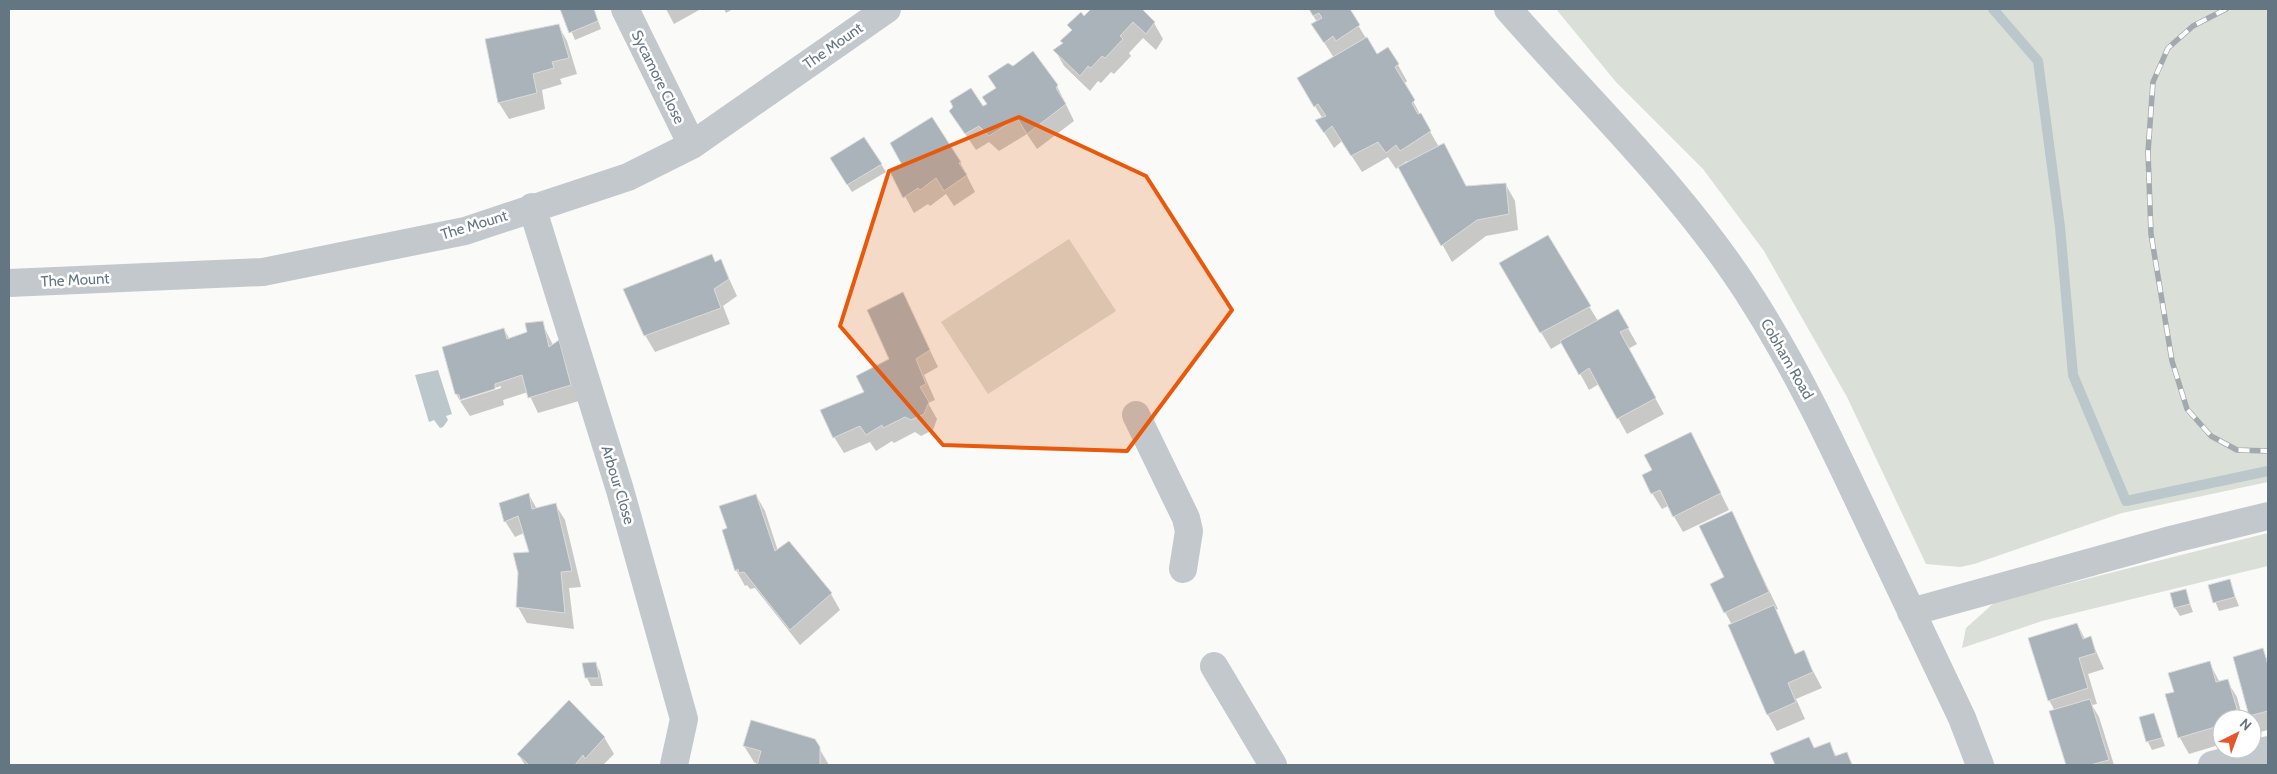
<svg xmlns="http://www.w3.org/2000/svg" width="2277" height="774" font-family="Cabin,sans-serif">
	<style>
		.green { fill: #dadfd7 }
		.water { fill: #bbc7cb }
		.shadow { fill: #0003; fill-rule: evenodd }
		.lines { fill: none; stroke-linecap: round; stroke-linejoin: round }
		.stream { stroke: #bbc7cb; stroke-width: 10 }
		.building { fill: #aab3b9; stroke: #dcdcda }
		.minor { stroke: #c3c8cc; stroke-width: 28 }
		.rail-casing { stroke: #a2aab0; stroke-width: 5.5 }
		.rail { stroke: #fff; stroke-width: 4; stroke-dasharray: 11; stroke-linecap: butt }
		.marked { fill: #e8590c; fill-opacity: 0.2; stroke: #e8590c; stroke-width: 4; stroke-linejoin: round }
		.labels { text-anchor: middle; stroke-width: 5; stroke-linejoin: round; paint-order: stroke }
		.street-label { font-size: 15px; fill: #657683; stroke: #fff }
	</style>
	<rect width="100%" height="100%" fill="#fafaf8"/>
	<path class="green" d="M 1556,9 L 2268,9 L 2268,482 L 2122,513 L 1974,564 L 1960,567 L 1926,564 L 1847,397 L 1764,251 L 1703,169 L 1616,82 Z
		M 1069,239 L 1116,311 L 988,394 L 941,322 Z
		M 2268,533 L 2268,566 L 2042,621 L 1962,648 L 1966,628 L 1995,602 Z"/>
	<path class="water" d="M 438,370 L 452,414 L 446,416 L 448,420 L 443,427 L 440,428 L 434,420 L 429,422 L 415,375 Z"/>
	<path class="shadow" d="M 562,9 L 594,9 L 601,29 L 575,40 Z
		M 666,9 L 701,9 L 674,24 Z
		M 724,9 L 733,9 L 726,13 Z
		M 1092,9 L 1139,9 L 1154,23 L 1163,39 L 1156,50 L 1143,38 L 1129,53 L 1131,56 L 1114,74 L 1111,72 L 1101,83 L 1098,81 L 1090,91 L 1064,66 L 1055,50 L 1063,44 L 1062,41 L 1072,31 L 1069,26 L 1084,17 Z
		M 1309,9 L 1348,9 L 1377,56 L 1398,65 L 1407,81 L 1404,84 L 1422,118 L 1439,147 L 1467,187 L 1506,185 L 1515,201 L 1518,230 L 1486,236 L 1452,262 L 1399,166 L 1396,169 L 1388,157 L 1362,172 L 1342,141 L 1334,148 L 1317,121 L 1323,119 L 1308,95 L 1334,58 L 1313,25 L 1317,22 ZM 1407,161 L 1408,163 L 1401,167 L 1400,166 Z
		M 558,25 L 567,41 L 577,74 L 560,79 L 562,84 L 542,90 L 545,109 L 509,119 L 499,103 Z
		M 989,76 L 1057,86 L 1074,121 L 1037,149 L 1027,134 L 999,151 L 989,142 L 976,150 L 950,111 L 983,108 L 988,105 L 997,89 Z
		M 932,119 L 960,162 L 975,192 L 954,206 L 946,194 L 930,206 L 928,204 L 914,213 L 892,172 L 904,165 Z
		M 881,164 L 886,172 L 852,192 L 836,167 Z
		M 1547,237 L 1598,321 L 1618,311 L 1637,344 L 1628,349 L 1664,414 L 1627,434 L 1599,384 L 1589,390 L 1563,342 L 1551,349 L 1500,264 Z
		M 712,256 L 716,263 L 721,261 L 737,296 L 723,306 L 730,324 L 655,352 L 645,335 Z
		M 903,294 L 938,367 L 924,375 L 935,400 L 928,403 L 937,419 L 933,430 L 921,436 L 915,432 L 894,443 L 892,441 L 876,451 L 870,442 L 844,453 L 834,437 L 891,359 Z
		M 542,323 L 553,345 L 558,342 L 567,358 L 579,401 L 538,413 L 528,392 L 503,400 L 504,405 L 470,416 L 460,401 L 501,388 L 501,386 L 460,399 L 460,401 L 456,394 L 504,329 L 510,340 L 529,333 Z
		M 1699,450 L 1729,510 L 1683,532 L 1668,506 L 1662,509 L 1652,493 Z
		M 529,495 L 537,509 L 555,504 L 565,520 L 581,587 L 569,588 L 574,629 L 527,623 L 518,607 L 530,553 L 524,533 L 515,537 L 505,521 Z
		M 756,495 L 765,511 L 778,551 L 831,594 L 840,610 L 800,645 L 755,588 L 750,589 L 747,585 L 745,586 L 736,570 L 728,529 Z
		M 1731,512 L 1778,609 L 1775,610 L 1796,655 L 1803,652 L 1822,688 L 1796,699 L 1805,719 L 1777,731 L 1768,715 L 1729,626 L 1732,625 L 1725,612 L 1725,578 Z
		M 2229,581 L 2239,606 L 2219,611 L 2209,586 Z
		M 2185,590 L 2193,612 L 2180,616 L 2175,608 Z
		M 2077,624 L 2085,639 L 2090,638 L 2104,669 L 2088,674 L 2097,704 L 2092,705 L 2099,717 L 2114,765 L 2067,765 L 2051,712 L 2055,711 L 2049,700 Z
		M 2262,650 L 2268,660 L 2268,730 L 2260,732 L 2251,716 L 2234,658 Z
		M 2209,662 L 2220,683 L 2227,681 L 2237,697 L 2243,719 L 2222,719 L 2222,744 L 2189,754 L 2180,738 L 2167,695 L 2175,693 Z
		M 596,664 L 600,672 L 603,686 L 591,686 L 587,678 Z
		M 2154,714 L 2165,746 L 2152,750 L 2148,742 Z
		M 604,737 L 614,754 L 603,765 L 525,765 L 518,754 Z
		M 1809,738 L 1815,749 L 1829,744 L 1837,757 L 1846,753 L 1853,765 L 1776,765 L 1771,753 Z
		M 744,746 L 819,748 L 829,765 L 758,765 L 754,762 Z"/>
	<g class="lines">
		<path class="stream" d="M 1993,9 L 2038,61 L 2060,227 L 2073,375 L 2126,501 L 2268,471"/>
	</g>
	<path class="building" d="M 560,9 L 594,9 L 598,21 L 569,33 Z
		M 1091,9 L 1142,9 L 1155,22 L 1146,34 L 1133,22 L 1120,36 L 1123,39 L 1105,58 L 1102,56 L 1091,68 L 1088,66 L 1080,76 L 1053,50 L 1063,43 L 1060,41 L 1072,30 L 1067,25 L 1081,12 L 1084,16 Z
		M 1309,9 L 1350,9 L 1360,25 L 1336,41 L 1333,36 L 1324,43 L 1311,24 L 1322,18 L 1319,13 L 1313,16 Z
		M 559,24 L 569,58 L 552,62 L 554,68 L 533,74 L 537,93 L 498,103 L 485,39 Z
		M 1367,37 L 1377,54 L 1388,47 L 1399,64 L 1395,67 L 1415,100 L 1412,103 L 1418,114 L 1421,113 L 1431,131 L 1400,151 L 1396,145 L 1386,153 L 1378,142 L 1351,156 L 1332,126 L 1324,133 L 1315,120 L 1326,116 L 1318,104 L 1314,107 L 1297,78 Z
		M 1033,51 L 1058,85 L 1056,88 L 1066,104 L 1027,134 L 1017,118 L 989,136 L 979,126 L 965,134 L 949,111 L 953,107 L 950,101 L 971,88 L 983,106 L 987,104 L 982,97 L 996,88 L 988,76 L 1008,63 L 1013,66 Z
		M 932,117 L 961,162 L 959,163 L 967,175 L 944,191 L 936,178 L 920,190 L 918,188 L 903,198 L 890,172 L 902,165 L 890,143 Z
		M 864,137 L 882,164 L 847,185 L 830,158 Z
		M 1444,143 L 1466,186 L 1506,183 L 1509,214 L 1477,220 L 1441,246 L 1398,167 Z
		M 1548,235 L 1591,306 L 1540,333 L 1499,263 Z
		M 712,254 L 715,262 L 721,259 L 729,279 L 714,289 L 721,308 L 644,336 L 623,289 Z
		M 903,292 L 930,350 L 916,359 L 926,384 L 920,387 L 929,402 L 924,414 L 911,420 L 905,417 L 883,428 L 882,425 L 866,435 L 860,426 L 833,438 L 820,410 L 864,392 L 856,376 L 889,359 L 867,310 Z
		M 1618,309 L 1629,328 L 1620,332 L 1656,398 L 1617,419 L 1589,368 L 1579,375 L 1560,341 Z
		M 543,321 L 549,347 L 559,340 L 571,385 L 528,398 L 522,375 L 495,384 L 495,389 L 460,400 L 459,395 L 455,394 L 442,347 L 504,328 L 507,339 L 527,332 L 525,323 Z
		M 1691,432 L 1721,493 L 1673,517 L 1660,490 L 1651,494 L 1642,475 L 1652,470 L 1644,455 Z
		M 529,493 L 532,509 L 556,503 L 572,571 L 561,572 L 565,613 L 516,607 L 518,573 L 513,553 L 529,552 L 518,516 L 504,522 L 499,503 Z
		M 756,494 L 775,551 L 789,541 L 832,593 L 790,630 L 744,572 L 739,573 L 738,569 L 735,571 L 722,530 L 727,528 L 719,506 Z
		M 1732,511 L 1769,592 L 1724,613 L 1710,584 L 1724,577 L 1699,526 Z
		M 2230,579 L 2235,597 L 2213,603 L 2208,585 Z
		M 2186,589 L 2190,604 L 2174,608 L 2170,593 Z
		M 1774,605 L 1795,654 L 1804,650 L 1813,672 L 1788,683 L 1796,702 L 1767,715 L 1728,625 Z
		M 2077,623 L 2083,639 L 2091,636 L 2096,653 L 2079,658 L 2088,688 L 2048,701 L 2028,638 Z
		M 2263,648 L 2268,665 L 2268,711 L 2249,716 L 2233,657 Z
		M 2210,661 L 2216,682 L 2228,679 L 2240,719 L 2222,719 L 2222,725 L 2178,738 L 2165,694 L 2174,692 L 2168,673 Z
		M 596,662 L 599,678 L 585,678 L 582,663 Z
		M 2090,699 L 2109,760 L 2090,765 L 2066,765 L 2049,711 Z
		M 569,700 L 605,737 L 585,759 L 583,755 L 575,765 L 529,765 L 517,754 Z
		M 2154,713 L 2162,738 L 2146,742 L 2139,717 Z
		M 751,720 L 815,739 L 820,747 L 820,765 L 757,765 L 761,751 L 743,746 Z
		M 1809,737 L 1814,748 L 1830,742 L 1835,756 L 1847,752 L 1852,765 L 1775,765 L 1770,753 Z"/>
	<g class="lines">
		<path class="minor" d="M 625,9 L 692,145
			M 1508,9 C 1592,105 1686,193 1754,302 C 1797,370 1831,442 1865,514 C 1897,582 1929,650 1962,718 L 1980,765
			M 532,207 L 620,490 L 684,719 L 674,765
			M 9,283 L 263,272 L 465,231 L 628,177 L 692,145 L 887,9
			M 1136,415 L 1186,518 L 1189,531 L 1183,569
			M 1911,612 L 2174,539 L 2268,516
			M 1214,666 L 1273,765
			M 2212,765 L 2268,750"/>
		<g class="rail-casing">
			<path id="rail" d="M 2226,9 L 2193,26 L 2168,48 L 2153,82 L 2148,152 L 2151,234 L 2172,361 L 2187,409 L 2211,436 L 2237,450 L 2268,451"/>
		</g>
		<use href="#rail" class="rail"/>
	</g>
	<path class="marked" d="M 1019,117 L 1146,176 L 1232,310 L 1127,451 L 943,445 L 840,326 L 889,171 Z"/>
	<g class="labels">
		<g class="street-label">
			<text transform="translate(833 46) rotate(-35)" y="5">The Mount</text>
			<text transform="translate(658 77) rotate(64)" y="5">Sycamore Close</text>
			<text transform="translate(474 225) rotate(-17)" y="5">The Mount</text>
			<text transform="translate(75 280) rotate(-3)" y="5">The Mount</text>
			<text transform="translate(1787 359) rotate(60)" y="5">Cobham Road</text>
			<text transform="translate(618 485) rotate(73)" y="5">Arbour Close</text>
		</g>
	</g>
	<rect width="2277" height="774" fill="none" stroke="#657683" stroke-width="20"/>
	<g transform="translate(2237 734) rotate(42)"><circle r="24" fill="#ffffff" stroke="#c1c8cd"/>
	<path d="M0-4L9 19L0 12L-9 19Z" fill="#e4572e"/>
	<text y="-8" font-size="14" font-weight="bold" text-anchor="middle" fill="#657683">N</text>
	</g>
</svg>
